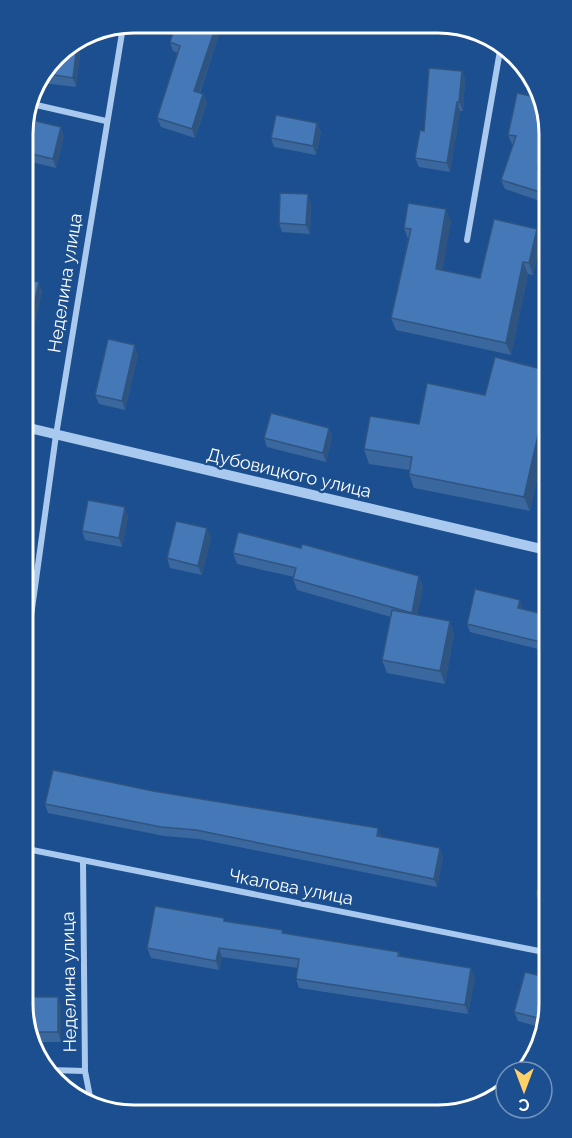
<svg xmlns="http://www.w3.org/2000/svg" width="572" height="1138" font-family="Raleway,sans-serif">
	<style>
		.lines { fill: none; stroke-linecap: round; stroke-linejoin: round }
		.minor { stroke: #a9c9ee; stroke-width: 6 }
		.tertiary { stroke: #a9c9ee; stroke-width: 10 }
		.wall { fill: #3a679d }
		.shaded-wall { fill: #305480 }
		.building { fill: #4478b7; stroke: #305480; stroke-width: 1.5 }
		.labels { text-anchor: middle; stroke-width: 5; stroke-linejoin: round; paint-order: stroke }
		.street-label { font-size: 18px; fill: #fff; stroke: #1b4f8f }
		.rim { fill: none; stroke: #fff; stroke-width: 3 }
	</style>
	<rect width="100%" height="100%" fill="#1b4f8f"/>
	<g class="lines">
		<path class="minor" d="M 32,104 L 106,121
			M 467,240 L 501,45
			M 26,652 L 56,435 L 123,27
			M 27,849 L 549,953
			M 83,861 L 85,1071 L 91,1102
			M 49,1070 L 85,1071"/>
		<path class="tertiary" d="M 25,427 L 546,550"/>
	</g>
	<path class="wall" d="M 220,31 L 200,93 L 203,94 L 207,103 L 195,138 L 161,127 L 157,118 L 178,53 L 173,51 L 170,42 Z
		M 60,50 L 80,54 L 76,87 L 43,83 Z
		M 462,71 L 465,80 L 463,111 L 460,111 L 450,172 L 419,167 L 415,158 L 424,131 Z
		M 517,93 L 543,170 L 544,171 L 544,198 L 543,202 L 505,189 L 501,180 L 513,144 L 512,144 L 508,135 Z
		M 23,120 L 64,136 L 56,168 L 24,160 Z
		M 317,123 L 321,132 L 316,155 L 274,147 L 271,138 Z
		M 311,203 L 310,234 L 282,232 L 279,223 Z
		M 451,221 L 442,270 L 480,278 L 541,241 L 533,275 L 528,274 L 511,355 L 396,330 L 391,318 L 408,239 L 404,228 Z
		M 24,279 L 42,291 L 34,327 L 29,326 L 25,347 Z
		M 138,355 L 125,410 L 99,404 L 95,395 Z
		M 545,370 L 546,437 L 530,511 L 414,488 L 409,474 L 409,470 L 369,464 L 364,449 L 419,424 L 485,395 Z
		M 329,428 L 332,437 L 326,462 L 267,447 L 264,438 Z
		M 128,516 L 122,547 L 85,540 L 82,531 Z
		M 211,537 L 202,575 L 170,568 L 167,558 Z
		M 233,553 L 419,576 L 423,587 L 417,615 L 454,633 L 445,684 L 387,673 L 382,660 L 391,617 L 297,590 L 293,579 L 294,577 L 237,564 Z
		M 523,608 L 522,609 L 547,615 L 547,653 L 546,651 L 470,632 L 467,624 Z
		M 153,791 L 382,837 L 443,856 L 437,887 L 199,839 L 164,836 L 48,813 L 45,804 Z
		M 548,852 L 549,906 L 540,904 L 536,894 Z
		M 225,922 L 284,933 L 399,952 L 400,956 L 475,977 L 468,1014 L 299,988 L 296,979 L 298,968 L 222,957 L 219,970 L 151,958 L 147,948 Z
		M 28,997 L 61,1006 L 61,1042 L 30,1042 L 28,1039 Z
		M 549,1011 L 543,1028 L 518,1021 L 514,1012 Z"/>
	<path class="shaded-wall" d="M 217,23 L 218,23 L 220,31 L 197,100 L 194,91 Z
		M 77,45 L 80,54 L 76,87 L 73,78 Z
		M 462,71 L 465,80 L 463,111 L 459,102 Z
		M 203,94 L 207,103 L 195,138 L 192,129 Z
		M 457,102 L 460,111 L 450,172 L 447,163 Z
		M 317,123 L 321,132 L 316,155 L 313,146 Z
		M 61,127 L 64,136 L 56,168 L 53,159 Z
		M 544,138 L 544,163 L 541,178 L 538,169 Z
		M 544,179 L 544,198 L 543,202 L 540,192 Z
		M 308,194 L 311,203 L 310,234 L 306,225 Z
		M 446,209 L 451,221 L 441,281 L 436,269 Z
		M 537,229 L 541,241 L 533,275 L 529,263 Z
		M 523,262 L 528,274 L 511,355 L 506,343 Z
		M 39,282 L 42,291 L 34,327 L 31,317 Z
		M 26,316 L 29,326 L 25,347 L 24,323 Z
		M 135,345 L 138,355 L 125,410 L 122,401 Z
		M 546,400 L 546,437 L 530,511 L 524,497 Z
		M 329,428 L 332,437 L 326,462 L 323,453 Z
		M 125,507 L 128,516 L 122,547 L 119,538 Z
		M 207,528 L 211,537 L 202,575 L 198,566 Z
		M 419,576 L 423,587 L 416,624 L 412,613 Z
		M 520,600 L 523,608 L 521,616 L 518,608 Z
		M 450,621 L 454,633 L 445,684 L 440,671 Z
		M 378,828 L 382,837 L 377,836 Z
		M 440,848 L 443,856 L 437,887 L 434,879 Z
		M 219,948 L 222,957 L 219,970 L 216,961 Z
		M 471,968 L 475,977 L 468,1014 L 465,1005 Z
		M 58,997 L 61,1006 L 61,1042 L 58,1032 Z"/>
	<path class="building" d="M 176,23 L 217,23 L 194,91 L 203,94 L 192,129 L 157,118 L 180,46 L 170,42 Z
		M 76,45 L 77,45 L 73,78 L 48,74 L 60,50 Z
		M 429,68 L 462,71 L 459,102 L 457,102 L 447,163 L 415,158 L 420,130 L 424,131 Z
		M 517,93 L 544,99 L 544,138 L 538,169 L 544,171 L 544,179 L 540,192 L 501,180 L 516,136 L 508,135 Z
		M 276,115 L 317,123 L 313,146 L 271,138 Z
		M 24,118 L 61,127 L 53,159 L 24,152 L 23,120 Z
		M 280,193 L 308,194 L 306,225 L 279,223 Z
		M 408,203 L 446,209 L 436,269 L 480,278 L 494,219 L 537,229 L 529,263 L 523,262 L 506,343 L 391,318 L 411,229 L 404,228 Z
		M 24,279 L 39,282 L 31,317 L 26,316 L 24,323 Z
		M 108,339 L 135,345 L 122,401 L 95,395 Z
		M 495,357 L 545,370 L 546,400 L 524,497 L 409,474 L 412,457 L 364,449 L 370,416 L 419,424 L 427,383 L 485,395 Z
		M 271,413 L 329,428 L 323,453 L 264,438 Z
		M 88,500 L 125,507 L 119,538 L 82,531 Z
		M 176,521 L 207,528 L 198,566 L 167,558 Z
		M 238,532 L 301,548 L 302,544 L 419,576 L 412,613 L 293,579 L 296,568 L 233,553 Z
		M 475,589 L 520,600 L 518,608 L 547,615 L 547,647 L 545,646 L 545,643 L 467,624 Z
		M 392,610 L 450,621 L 440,671 L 382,660 Z
		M 53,770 L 153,791 L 378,828 L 377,836 L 440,848 L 434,879 L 196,830 L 161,827 L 45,804 Z
		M 547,852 L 548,852 L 549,898 L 536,894 Z
		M 155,906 L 224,918 L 224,921 L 283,930 L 282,933 L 399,952 L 398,956 L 471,968 L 465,1005 L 296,979 L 299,959 L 219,948 L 216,961 L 147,948 Z
		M 525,972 L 549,978 L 549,1011 L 546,1020 L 514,1012 Z
		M 28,997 L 58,997 L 58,1032 L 28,1032 Z
		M 276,1106 L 311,1106 L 311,1112 L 276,1112 Z
		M 238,1109 L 238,1113 L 211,1113 L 211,1112 Z"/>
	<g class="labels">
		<g class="street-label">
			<text transform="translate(65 283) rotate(-81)" y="6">Неделина улица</text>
			<text transform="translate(289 473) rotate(13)" y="6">Дубовицкого улица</text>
			<text transform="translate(291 887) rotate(11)" y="6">Чкалова улица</text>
			<text transform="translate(69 982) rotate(-91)" y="6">Неделина улица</text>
		</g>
	</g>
	<path d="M0 0H572V1138H0ZM134 33H438A101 101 0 0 1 539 134V1004A101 101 0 0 1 438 1105H134A101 101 0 0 1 33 1004V134A101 101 0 0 1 134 33Z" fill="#1b4f8f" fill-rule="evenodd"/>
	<path class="rim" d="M134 33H438A101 101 0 0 1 539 134V1004A101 101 0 0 1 438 1105H134A101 101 0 0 1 33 1004V134A101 101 0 0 1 134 33Z"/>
	<g transform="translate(524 1090) rotate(180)"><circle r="28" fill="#1b4f8f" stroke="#7695bc" stroke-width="1.5"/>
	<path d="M0-4.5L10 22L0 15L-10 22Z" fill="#ffd166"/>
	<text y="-9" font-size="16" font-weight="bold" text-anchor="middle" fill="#ffffff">С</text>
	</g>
</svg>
